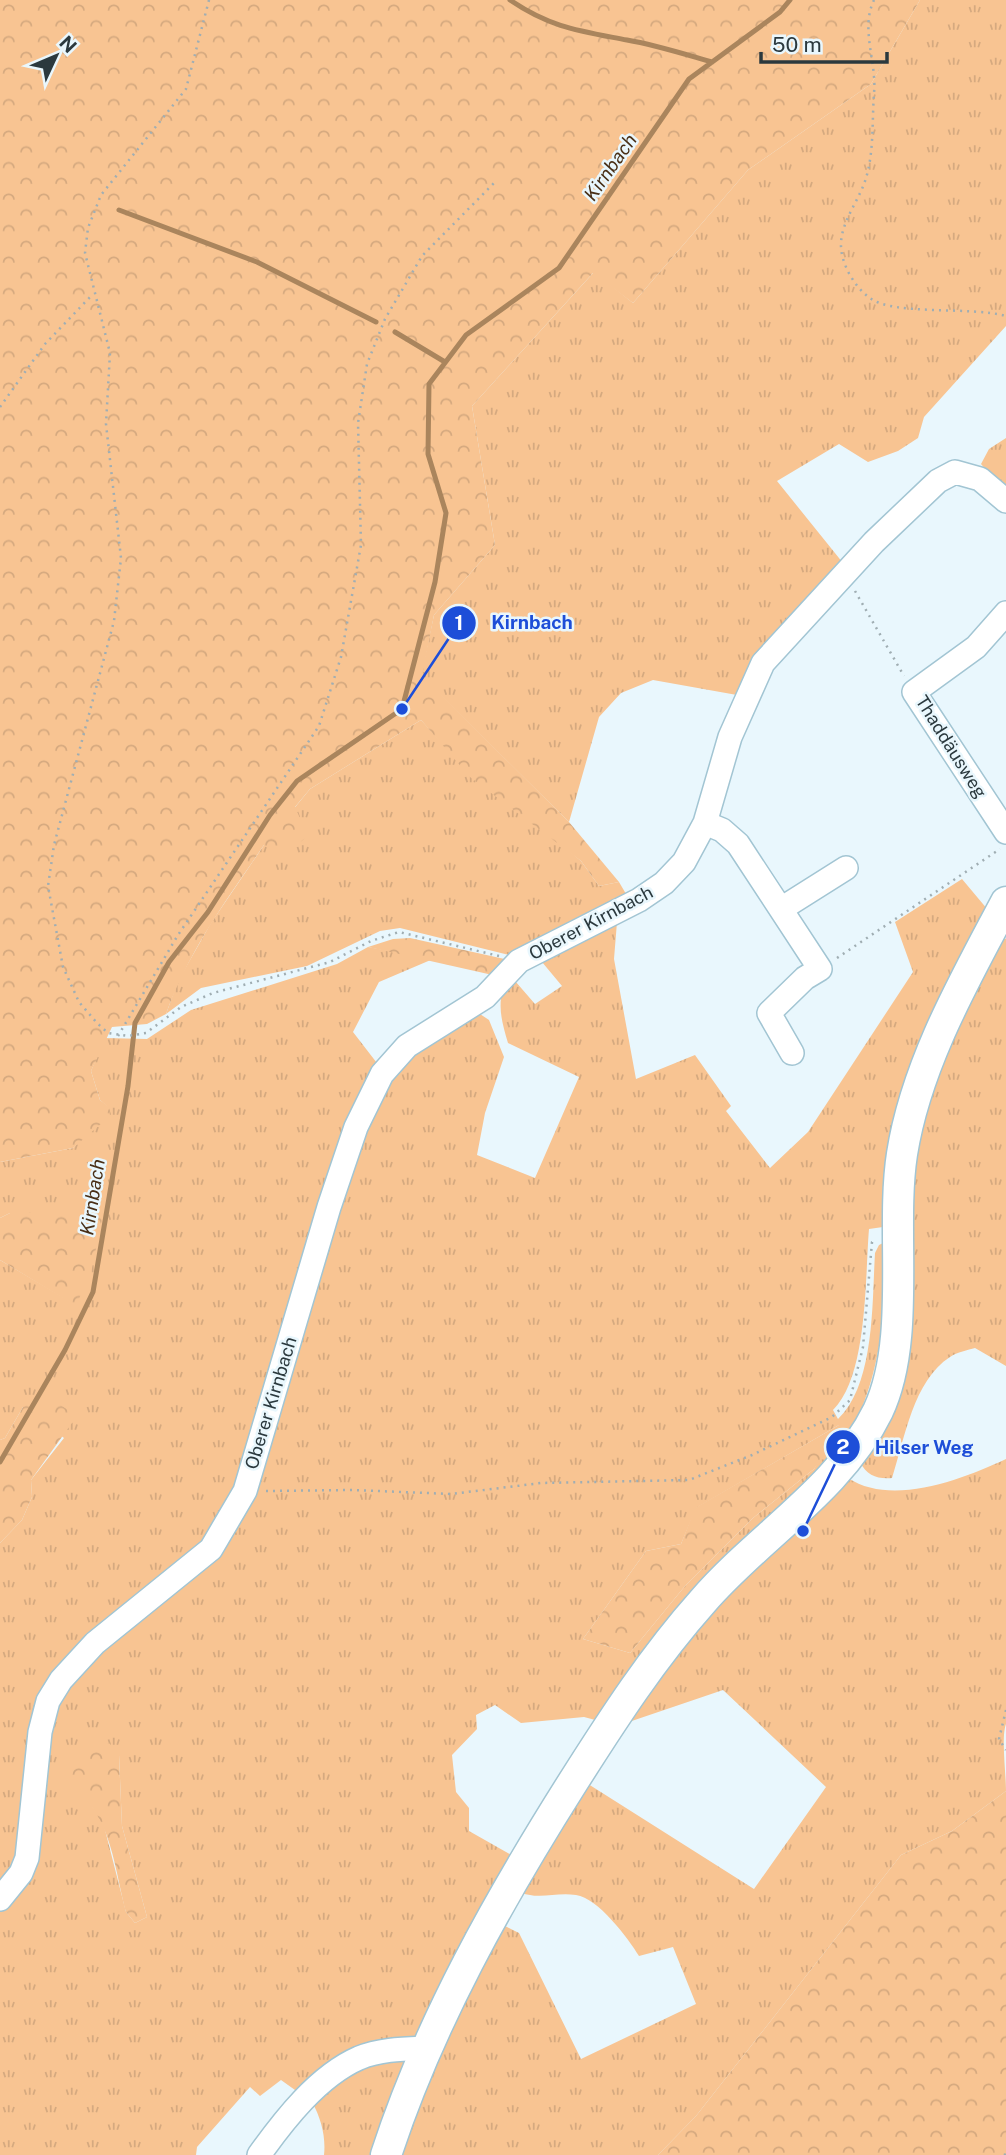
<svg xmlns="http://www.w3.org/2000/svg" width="1006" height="2155" font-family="'Public Sans',sans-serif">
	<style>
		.grass { fill: url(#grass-tufts); fill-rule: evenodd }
		.forest { fill: url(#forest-crowns) }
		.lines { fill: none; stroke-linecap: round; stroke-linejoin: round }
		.stream { stroke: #aa855d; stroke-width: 5 }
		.minor-casing { stroke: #a2c5d3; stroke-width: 26 }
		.major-casing { stroke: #a2c5d3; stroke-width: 33 }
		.path { stroke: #a0aeb3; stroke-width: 2.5; stroke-dasharray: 2 5; stroke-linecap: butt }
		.minor { stroke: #fff; stroke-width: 23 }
		.major { stroke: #fff; stroke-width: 30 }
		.labels { text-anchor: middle; stroke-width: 5; stroke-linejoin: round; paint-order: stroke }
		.street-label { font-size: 18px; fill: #2b393e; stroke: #e9f7fd }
		.water-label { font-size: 19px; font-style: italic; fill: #492f16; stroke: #e9f7fd }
		.leader { fill: none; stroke: #1d4ed8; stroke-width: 2.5 }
		.callout-dot { fill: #1d4ed8; stroke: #e9f7fd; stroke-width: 2.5 }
		.mark-label { font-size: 21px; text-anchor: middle; font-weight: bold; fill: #fff }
		.callout-label { font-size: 19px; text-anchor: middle; font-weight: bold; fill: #1d4ed8; stroke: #e9f7fd; stroke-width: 5; stroke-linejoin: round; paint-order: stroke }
	</style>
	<defs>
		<pattern id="grass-tufts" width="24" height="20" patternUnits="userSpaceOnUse" patternTransform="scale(1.75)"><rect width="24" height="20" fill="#f8c492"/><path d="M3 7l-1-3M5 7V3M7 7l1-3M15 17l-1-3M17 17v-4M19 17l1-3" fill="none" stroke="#d5a97f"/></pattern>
		<pattern id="forest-crowns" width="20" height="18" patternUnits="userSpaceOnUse" patternTransform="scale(1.75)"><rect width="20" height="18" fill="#f8c492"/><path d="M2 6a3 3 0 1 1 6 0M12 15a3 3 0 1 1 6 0" fill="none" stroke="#d5a97f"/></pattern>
	</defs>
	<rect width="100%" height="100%" fill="#e9f7fd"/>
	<path class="grass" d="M 920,0 L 1006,0 L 1006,326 L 924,417 L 918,438 L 898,451 L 868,462 L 839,444 L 777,481 L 843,563 L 737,695 L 653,680 L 621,693 L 599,717 L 569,822 L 421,676 L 434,615 L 495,545 L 472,406 L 594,272 L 633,303 L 748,170 L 871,84 Z
		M 1006,438 L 1006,493 L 981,464 L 989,449 Z
		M 421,720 L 441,742 L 581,861 L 599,886 L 619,882 L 629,899 L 513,956 L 400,928 L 380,931 L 307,966 L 201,988 L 166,1014 L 178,981 L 211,923 L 264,845 L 310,789 Z
		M 962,879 L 988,910 L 887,1192 L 883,1227 L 869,1229 C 865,1276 868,1376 833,1410 L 838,1419 C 875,1384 872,1301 875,1253 L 879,1245 L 885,1242 C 886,1312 882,1373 849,1436 L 599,1721 L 584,1717 L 521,1723 L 495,1705 L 476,1715 L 477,1729 L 452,1755 L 456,1792 L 469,1808 L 469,1831 L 515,1857 L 418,2040 L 302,2095 L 281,2080 L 260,2096 L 250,2087 L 197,2147 L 196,2155 L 0,2155 L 0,1904 L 9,1893 L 57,1695 L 79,1667 L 227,1538 L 358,1134 L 387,1077 L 415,1047 L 477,1012 L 489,1020 L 504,1057 L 485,1113 L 477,1155 L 535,1178 L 579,1077 L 508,1043 C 500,1016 496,1000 509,974 L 535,1004 L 562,986 L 537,956 L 617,922 L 614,959 L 636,1079 L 695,1055 L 731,1106 L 726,1111 L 770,1168 L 808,1132 L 913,972 L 895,922 ZM 839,1425 L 814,1469 L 753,1518 L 685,1586 L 630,1653 L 583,1639 L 646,1551 L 681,1544 L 696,1508 ZM 119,1755 L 122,1826 L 147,1917 L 135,1923 L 126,1912 L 103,1822 L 83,1793 Z
		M 1001,936 L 1006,939 L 1006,1366 L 975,1348 C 968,1350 957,1352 950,1357 C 913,1381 905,1438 892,1478 C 877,1479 867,1476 860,1462 L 882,1424 L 906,1197 L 922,1117 L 951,1039 Z
		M 368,947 L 433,959 L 379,982 L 353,1032 L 380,1067 L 244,1479 L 217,1534 L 50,1689 L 24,1856 L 0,1893 L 0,1543 L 22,1520 L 32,1497 L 31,1480 L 64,1438 L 23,1407 L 5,1438 L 0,1440 L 0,1260 L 76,1305 L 10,1213 L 0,1218 L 0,1162 L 73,1148 L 109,1108 L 100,1100 L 91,1071 L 105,1038 L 147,1039 L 191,1010 L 337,964 Z
		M 1006,1459 L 1006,1724 C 1001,1737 1006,1774 1006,1791 L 952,1831 L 901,1855 L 696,2116 L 658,2155 L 396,2155 L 499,1923 L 519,1933 L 581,2059 L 696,2004 L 673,1947 L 639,1956 C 628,1938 598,1898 576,1895 C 552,1892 540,1901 516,1891 L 585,1782 L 754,1889 L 826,1787 L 723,1690 L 620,1725 L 711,1608 L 848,1478 C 892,1507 963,1479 1006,1459 Z
		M 381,2056 L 413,2060 L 380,2155 L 324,2155 C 326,2137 321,2118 312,2102 L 328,2083 Z"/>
	<path class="forest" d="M 0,0 L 920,0 L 871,84 L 748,170 L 633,303 L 593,273 L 472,406 L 495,545 L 434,615 L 422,676 L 569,822 L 619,882 L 599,886 L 581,861 L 470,777 L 421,720 L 310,789 L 295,807 L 308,836 L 280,858 L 264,845 C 227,899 188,952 166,1014 L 147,1024 L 112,1027 L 91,1071 L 100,1100 L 109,1107 L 110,1116 L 73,1148 L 0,1162 Z
		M 410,938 L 509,960 L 497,976 L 368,947 L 393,939 Z
		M 47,1212 L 92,1212 L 102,1219 L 92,1268 L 76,1306 L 0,1260 L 0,1218 L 10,1213 Z
		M 39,1399 L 56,1402 L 77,1416 L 31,1480 L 32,1497 L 22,1520 L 0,1543 L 0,1440 L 5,1438 L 23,1407 Z
		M 839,1425 L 843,1429 L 814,1469 L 753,1518 L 685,1586 L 630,1653 L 583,1639 L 646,1551 L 681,1544 L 695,1508 Z
		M 109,1743 L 119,1755 L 122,1826 L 147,1917 L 135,1923 L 126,1912 C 114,1866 111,1809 66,1784 L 65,1773 L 93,1747 Z
		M 1006,1791 L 1006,2155 L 658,2155 L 696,2116 L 901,1855 L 952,1831 Z"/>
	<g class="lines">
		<path class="stream" d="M 510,0 C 551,28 580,31 627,40 C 656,45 684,54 712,62
			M 119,210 L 257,262 L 376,322
			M 395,332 L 445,362
			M 0,1462 L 65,1350 L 93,1292 L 128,1086 L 135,1023 L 169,962 L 208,912 L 270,815 L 297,781 L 402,709 L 435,582 L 446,513 L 428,454 L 429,384 L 466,335 L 559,268 L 689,79 L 780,12 L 790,0"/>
		<g class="minor-casing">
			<path id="minor" d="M 1006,613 L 976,647 L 914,692 L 1006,832
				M 705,823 L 722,830 L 738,844 L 820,969 L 805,978 L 769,1013 L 792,1053
				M 781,909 L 846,868
				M 0,1899 L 21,1873 L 27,1858 L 40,1732 L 48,1701 L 61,1680 L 95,1643 L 211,1549 L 245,1491 L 329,1207 L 356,1127 L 382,1074 L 407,1046 L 485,997 L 519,961 L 639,900 L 664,883 L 684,862 L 705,823 L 730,737 L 763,663 L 874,542 L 938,481 L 955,472 L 980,479 L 1006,501
				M 259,2155 C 284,2120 318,2076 359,2058 C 381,2049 405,2049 428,2048"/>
		</g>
		<g class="major-casing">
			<path id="major" d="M 386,2155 C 429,2023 499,1899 573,1782 C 613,1719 653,1657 703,1601 C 758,1537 840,1489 878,1411 C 912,1339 890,1231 902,1154 C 916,1065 964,981 1006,902"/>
		</g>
		<path class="path" d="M 209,0 L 186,89 L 101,195 L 88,228 L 85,253 L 110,353 L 106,424 L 121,558 L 114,621 L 54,845 L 48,886 L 63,967 L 79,1002 L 97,1023 L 108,1033 L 128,1036 L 146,1033 L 181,1007 L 213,993 L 330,962 L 371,941 L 399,932 L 499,956
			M 874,0 C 860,29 877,62 874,93 C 872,121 874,152 866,178 C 860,199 842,220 841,243 C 840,262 854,287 870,298 C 893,316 972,306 1006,316
			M 0,407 L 45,344 L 93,294
			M 855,591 L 904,676
			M 837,958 L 1000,849
			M 118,1036 L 178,935 L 319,726 L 341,657 L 361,545 L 358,423 L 367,364 L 385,319 L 422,256 L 494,183
			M 266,1491 L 353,1490 L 451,1494 L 541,1483 L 689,1480 L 752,1455 L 832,1417 L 850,1400 L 863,1347 L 872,1242 L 876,1239
			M 1006,1710 L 999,1739 L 1006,1750
			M 1004,2155 L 1006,2154"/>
		<use href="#minor" class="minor"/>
		<use href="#major" class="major"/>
	</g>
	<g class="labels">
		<g class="street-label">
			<text transform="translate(951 747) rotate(58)" y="6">Thaddäusweg</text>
			<text transform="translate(591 923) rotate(-28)" y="6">Oberer Kirnbach</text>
			<text transform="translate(271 1403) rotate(-73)" y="6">Oberer Kirnbach</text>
		</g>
		<g class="water-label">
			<text transform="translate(610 167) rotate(-55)" y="7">Kirnbach</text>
			<text transform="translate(92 1197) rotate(-81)" y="7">Kirnbach</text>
		</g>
	</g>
	<path class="leader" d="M402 709L459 623M803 1531L843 1447"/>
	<g class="callout-dot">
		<circle cx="402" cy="709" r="7"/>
		<circle cx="803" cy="1531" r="7"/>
		<circle cx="459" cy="623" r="18"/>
		<circle cx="843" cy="1447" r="18"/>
	</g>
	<g class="mark-label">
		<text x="459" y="630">1</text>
		<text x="843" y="1454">2</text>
	</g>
	<g class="callout-label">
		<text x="532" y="629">Kirnbach</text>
		<text x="924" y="1454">Hilser Weg</text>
	</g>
	<g transform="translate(56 56) rotate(46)" stroke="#e9f7fd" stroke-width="5" paint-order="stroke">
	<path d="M0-5L12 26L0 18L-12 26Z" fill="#2b393e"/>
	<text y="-10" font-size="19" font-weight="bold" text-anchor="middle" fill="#2b393e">N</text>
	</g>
	<path d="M761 52v10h126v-10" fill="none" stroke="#2b393e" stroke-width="3.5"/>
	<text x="772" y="52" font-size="21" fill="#2b393e" stroke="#e9f7fd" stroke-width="5" paint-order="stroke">50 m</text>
</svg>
